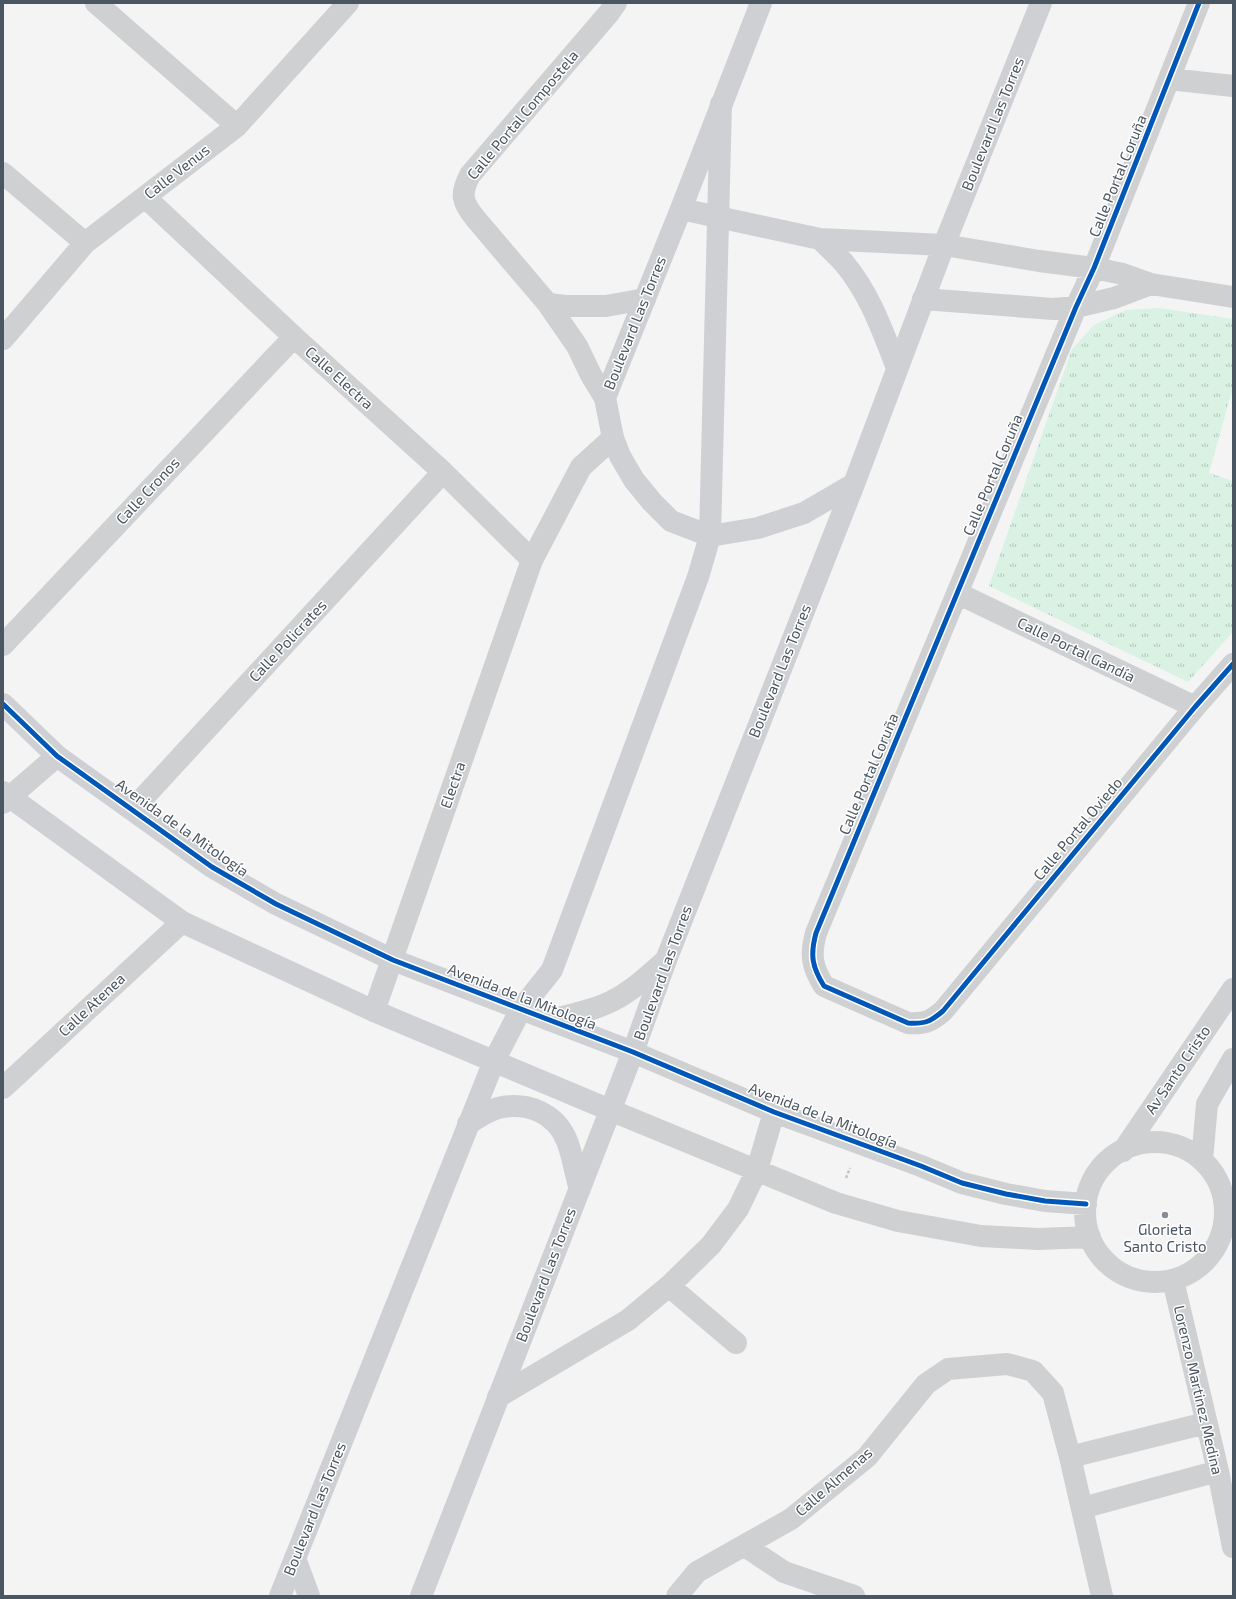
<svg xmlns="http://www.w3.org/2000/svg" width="1236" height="1599" font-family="'Exo 2',sans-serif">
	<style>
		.park { fill: url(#park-tufts) }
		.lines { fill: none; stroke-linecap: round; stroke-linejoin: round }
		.path { stroke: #bcc7c4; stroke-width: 2.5; stroke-dasharray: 3 2; stroke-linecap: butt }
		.street { stroke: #ced0d2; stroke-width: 22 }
		.secondary { stroke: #ced0d4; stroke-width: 22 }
		.cycleway-casing { stroke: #fff; stroke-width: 8 }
		.cycleway { stroke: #0057b8; stroke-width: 5 }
		.poi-dot { fill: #868d94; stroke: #fff; stroke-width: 1.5 }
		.labels { text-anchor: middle; stroke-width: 3; stroke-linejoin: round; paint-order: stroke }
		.street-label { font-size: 15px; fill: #4a5661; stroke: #fff }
		.poi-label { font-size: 15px; fill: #4a5661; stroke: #fff }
	</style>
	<defs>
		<pattern id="park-tufts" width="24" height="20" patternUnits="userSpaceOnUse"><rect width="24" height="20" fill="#d9f2e3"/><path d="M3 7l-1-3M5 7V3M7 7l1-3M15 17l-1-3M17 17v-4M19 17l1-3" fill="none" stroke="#b2c7bb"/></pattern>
	</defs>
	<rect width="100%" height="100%" fill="#f4f4f4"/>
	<path class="park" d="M 1159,308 L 1233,319 L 1233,387 L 1209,473 L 1233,481 L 1233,632 L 1188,682 L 989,586 L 1072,349 L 1094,325 L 1126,310 Z"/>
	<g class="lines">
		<path class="path" d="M 846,1178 L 850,1168"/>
		<path class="street" d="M 96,3 L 237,126
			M 1199,3 L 1094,268 L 1076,307 L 816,933 C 810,955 812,967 824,986 L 908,1023 C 925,1024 930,1022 943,1011 L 1195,707 L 1233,664
			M 1169,79 L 1233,86
			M 3,173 L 85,243
			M 145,197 L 294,337 L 443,472 L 532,560
			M 944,245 L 1039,261 L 1094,268 L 1123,274 L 1151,284 L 1233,297
			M 923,299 L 1053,309 L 1076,307 L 1114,298 L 1151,284
			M 548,304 L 566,306 L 606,306 L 645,299
			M 3,339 L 85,243 L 237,126 L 348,3
			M 605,398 L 591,375 L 577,346 L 548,304 L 475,218 C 462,202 460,194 470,175 L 609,13 L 616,3
			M 957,593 L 1195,707
			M 3,645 L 294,337
			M 3,803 L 57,756
			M 133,809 L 443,472
			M 374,1011 L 532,560 L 581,467 L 613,438
			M 549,1020 C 570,1015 592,1011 612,1001 C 632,991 649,975 666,960
			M 633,1052 L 774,1112 L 921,1166 L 962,1183 L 1006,1194 L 1045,1201 L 1086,1204
			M 3,1088 L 182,922
			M 610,1110 L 836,1203 L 898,1221 L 981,1236 L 1038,1239 L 1090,1237
			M1085 1212a70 70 0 1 1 140 0a70 70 0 1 1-140 0Z
			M 1123,1151 L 1233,989
			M 1202,1160 L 1207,1104 L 1233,1059
			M 1173,1280 L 1218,1471 L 1233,1547
			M 669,1286 L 736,1343
			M 498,1397 L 628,1320 L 669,1286 L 711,1245 L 738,1209 L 757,1170 L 774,1112
			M 1070,1457 L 1206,1423
			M 1082,1508 L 1218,1471
			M 745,1546 L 784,1572 L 854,1596
			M 677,1596 L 697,1572 L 791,1519 L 867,1457 L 926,1384 L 948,1369 L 1007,1364 L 1033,1371 L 1053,1393 L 1070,1457 L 1102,1596"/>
		<path class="secondary" d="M 761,3 L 681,209 L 605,398 L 613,438 L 620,456 L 634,480 L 652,502 L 671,521 L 710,536 L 758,528 L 804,513 L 854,484
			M 681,209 L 820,239 L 944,245
			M 820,239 C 828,247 837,255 844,263 C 870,294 883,332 897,368
			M 3,704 L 57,756 L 212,867 L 276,904 L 393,960 L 633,1052
			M 3,792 L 182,922 L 374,1011 L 610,1110
			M 468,1124 C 477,1118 488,1111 498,1108 C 527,1101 556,1113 567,1141 C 573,1156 575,1174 580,1189
			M 295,1558 L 309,1596
			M 280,1596 L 494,1061 L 521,1009 L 552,970 L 698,577 L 710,536 L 721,104
			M 421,1596 L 633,1052 L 666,960 L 854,484 L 944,245 L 1041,3"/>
		<g class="cycleway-casing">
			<path id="cycleway" d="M 1199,3 L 1094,268 L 1076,307 L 816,933 C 810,955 812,967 824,986 L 908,1023 C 925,1024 930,1022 943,1011 L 1195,707 L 1233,664
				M 3,704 L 57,756 L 212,867 L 276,904 L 393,960 L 633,1052 L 774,1112 L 921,1166 L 962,1183 L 1006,1194 L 1045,1201 L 1086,1204"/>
		</g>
		<use href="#cycleway" class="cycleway"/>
	</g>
	<circle class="poi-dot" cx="1165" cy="1215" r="4"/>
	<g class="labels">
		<g class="street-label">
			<text transform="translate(523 115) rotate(-50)" y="5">Calle Portal Compostela</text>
			<text transform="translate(993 124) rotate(-68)" y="5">Boulevard Las Torres</text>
			<text transform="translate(177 172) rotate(-38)" y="5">Calle Venus</text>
			<text transform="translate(1118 176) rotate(-68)" y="5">Calle Portal Coruña</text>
			<text transform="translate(635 323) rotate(-68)" y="5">Boulevard Las Torres</text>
			<text transform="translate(339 378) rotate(42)" y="5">Calle Electra</text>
			<text transform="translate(993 475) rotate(-67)" y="5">Calle Portal Coruña</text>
			<text transform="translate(148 491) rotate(-47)" y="5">Calle Cronos</text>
			<text transform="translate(288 641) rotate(-47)" y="5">Calle Policrates</text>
			<text transform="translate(1076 650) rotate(26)" y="5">Calle Portal Gandía</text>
			<text transform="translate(780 671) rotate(-68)" y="5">Boulevard Las Torres</text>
			<text transform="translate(869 774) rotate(-67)" y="5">Calle Portal Coruña</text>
			<text transform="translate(453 785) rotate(-71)" y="5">Electra</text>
			<text transform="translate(182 828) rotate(35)" y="5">Avenida de la Mitología</text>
			<text transform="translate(1078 829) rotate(-50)" y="5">Calle Portal Oviedo</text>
			<text transform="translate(663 973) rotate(-70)" y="5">Boulevard Las Torres</text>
			<text transform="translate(522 997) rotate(21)" y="5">Avenida de la Mitología</text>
			<text transform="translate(92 1005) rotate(-43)" y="5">Calle Atenea</text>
			<text transform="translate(1178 1070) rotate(-56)" y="5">Av Santo Cristo</text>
			<text transform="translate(823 1116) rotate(21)" y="5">Avenida de la Mitología</text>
			<text transform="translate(546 1275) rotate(-69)" y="5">Boulevard Las Torres</text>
			<text transform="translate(1198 1390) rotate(77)" y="5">Lorenzo Martinez Medina</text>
			<text transform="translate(834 1482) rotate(-41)" y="5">Calle Almenas</text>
			<text transform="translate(315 1509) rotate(-68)" y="5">Boulevard Las Torres</text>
		</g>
		<g class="poi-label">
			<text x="1165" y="1235">Glorieta<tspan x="1165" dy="17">Santo Cristo</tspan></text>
		</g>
	</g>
	<rect width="1236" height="1599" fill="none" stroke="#4a5661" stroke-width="8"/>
</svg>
